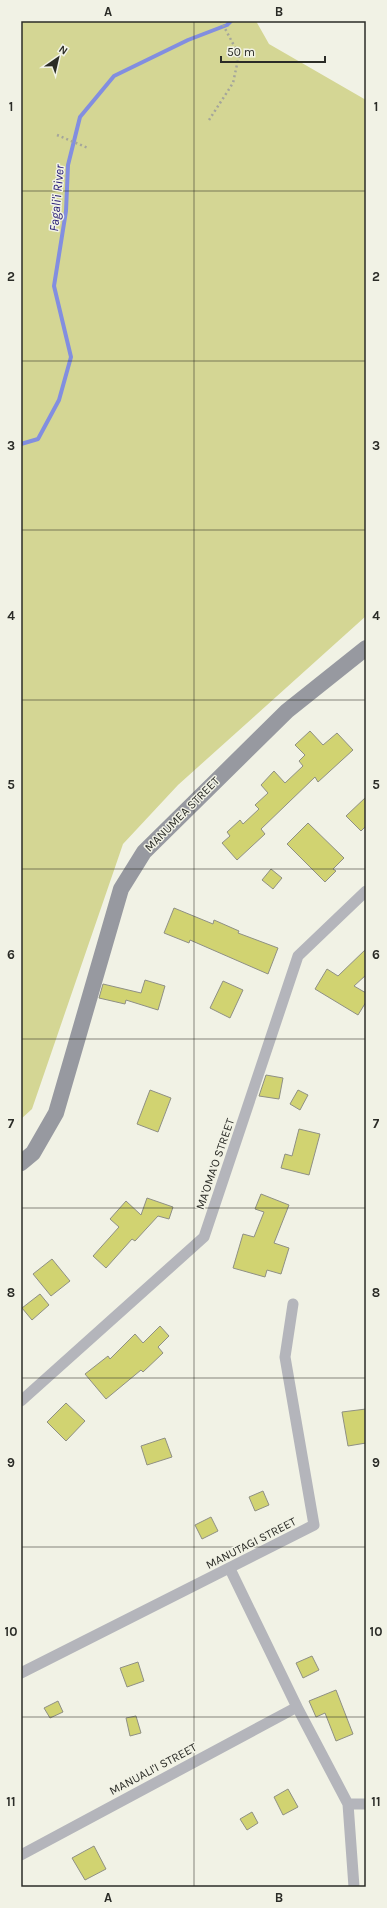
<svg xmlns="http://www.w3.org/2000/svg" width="387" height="1908" font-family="Karla,sans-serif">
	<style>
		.green { fill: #d4d694 }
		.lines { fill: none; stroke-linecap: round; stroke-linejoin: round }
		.stream { stroke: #828ee0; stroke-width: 4 }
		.building { fill: #d1d371; stroke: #8f9084 }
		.path { stroke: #a4a59b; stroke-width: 2.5; stroke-dasharray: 2 3; stroke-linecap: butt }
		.minor { stroke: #b4b5bb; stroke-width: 11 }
		.secondary { stroke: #9799a0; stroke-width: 16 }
		.grid { fill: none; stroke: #2b2c27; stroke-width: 1; stroke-opacity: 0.55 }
		.labels { text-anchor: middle; stroke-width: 3; stroke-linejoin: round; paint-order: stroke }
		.street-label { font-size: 12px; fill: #2b2c27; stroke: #f1f2e5 }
		.water-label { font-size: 13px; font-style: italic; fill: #1f1473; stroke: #f1f2e5 }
		.neatline { fill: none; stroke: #2b2c27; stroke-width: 1.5 }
		.grid-label { font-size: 13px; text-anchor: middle; font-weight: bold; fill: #2b2c27 }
	</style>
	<rect width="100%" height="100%" fill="#f1f2e5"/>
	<path class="green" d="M 21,21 L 256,21 L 269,44 L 366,100 L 366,616 L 178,785 L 123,844 L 32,1109 L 21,1119 Z"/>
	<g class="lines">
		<path class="stream" d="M 21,444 L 38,439 L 59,400 L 71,357 L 54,286 L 66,211 L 68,165 L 80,117 L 114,76 L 188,40 L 227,25 L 231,21"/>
	</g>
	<path class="building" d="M 310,731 L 323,745 L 337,733 L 353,750 L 318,782 L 315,777 L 261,829 L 265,834 L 237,860 L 222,843 L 230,836 L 227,832 L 240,820 L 243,824 L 259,809 L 255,805 L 268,793 L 261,785 L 274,771 L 285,783 L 303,766 L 299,761 L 305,755 L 295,745 Z
		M 366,797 L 366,826 L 361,831 L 346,816 Z
		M 308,823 L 344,858 L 333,869 L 336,871 L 325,882 L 287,844 Z
		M 271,869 L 282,878 L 273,889 L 262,880 Z
		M 174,908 L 213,924 L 214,920 L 239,931 L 238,933 L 278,948 L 268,974 L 190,940 L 189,943 L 164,933 Z
		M 366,949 L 366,975 L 354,986 L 366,993 L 366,1002 L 358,1015 L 315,989 L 327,969 L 338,976 Z
		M 145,980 L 165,986 L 158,1010 L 126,1000 L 125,1004 L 99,998 L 103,984 L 141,993 Z
		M 223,981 L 243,990 L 230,1018 L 210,1008 Z
		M 266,1075 L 283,1078 L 279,1099 L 259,1096 Z
		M 150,1090 L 171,1098 L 158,1132 L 137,1124 Z
		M 298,1090 L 308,1095 L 300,1110 L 290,1104 Z
		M 299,1129 L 320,1134 L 309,1175 L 281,1168 L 285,1154 L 292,1156 Z
		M 261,1194 L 289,1205 L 274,1243 L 289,1248 L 281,1274 L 267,1270 L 265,1277 L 233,1268 L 243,1234 L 254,1237 L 264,1212 L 255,1209 Z
		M 147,1198 L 173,1207 L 169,1219 L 158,1216 L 135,1241 L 132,1239 L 106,1268 L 93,1256 L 119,1227 L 110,1219 L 126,1201 L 141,1215 Z
		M 52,1259 L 70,1281 L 51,1296 L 33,1274 Z
		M 40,1294 L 49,1305 L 32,1320 L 22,1308 Z
		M 160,1326 L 169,1336 L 158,1347 L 163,1353 L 143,1372 L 141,1370 L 106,1399 L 85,1374 L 108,1356 L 110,1359 L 135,1334 L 143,1343 Z
		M 66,1403 L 85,1421 L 66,1441 L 47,1422 Z
		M 366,1409 L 366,1443 L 348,1446 L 342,1412 Z
		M 165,1438 L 172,1457 L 147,1465 L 141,1446 Z
		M 263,1491 L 269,1505 L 255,1511 L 249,1497 Z
		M 211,1517 L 218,1531 L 202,1539 L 195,1525 Z
		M 312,1656 L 319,1670 L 303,1678 L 296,1663 Z
		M 138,1662 L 144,1681 L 127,1687 L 120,1668 Z
		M 336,1690 L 353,1734 L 336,1741 L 325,1713 L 316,1717 L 309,1701 Z
		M 58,1701 L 63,1712 L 50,1718 L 44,1708 Z
		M 136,1716 L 141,1733 L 130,1736 L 126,1718 Z
		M 288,1789 L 298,1807 L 283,1815 L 274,1797 Z
		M 252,1812 L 258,1823 L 247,1830 L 240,1819 Z
		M 94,1846 L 106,1869 L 85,1880 L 72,1858 Z"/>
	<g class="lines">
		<path class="path" d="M 209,120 L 233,83 L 239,55 L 221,21
			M 57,135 L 88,148"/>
		<path class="minor" d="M 21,1401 L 204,1237 L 298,956 L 366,891
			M 230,1569 L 297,1707
			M 21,1673 L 314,1525 L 285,1357 L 293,1304
			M 348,1804 L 354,1887
			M 21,1855 L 297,1707 L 348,1804 L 366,1804"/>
		<path class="secondary" d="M 21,1163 L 33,1153 L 56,1113 L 121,889 L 144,852 L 287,711 L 366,648"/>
	</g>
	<path class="grid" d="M 194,21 L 194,1887M 21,191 L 366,191M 21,361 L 366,361M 21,530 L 366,530M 21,700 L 366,700M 21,869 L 366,869M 21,1039 L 366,1039M 21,1208 L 366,1208M 21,1378 L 366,1378M 21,1547 L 366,1547M 21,1717 L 366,1717"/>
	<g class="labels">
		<g class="street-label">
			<text transform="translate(182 814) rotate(-45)" y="4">MANUMEA STREET</text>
			<text transform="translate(215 1164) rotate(-71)" y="4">MA'OMA'O STREET</text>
			<text transform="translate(251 1543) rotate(-27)" y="4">MANUTAGI STREET</text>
			<text transform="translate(153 1769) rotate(-28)" y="4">MANUALI'I STREET</text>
		</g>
		<g class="water-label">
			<text transform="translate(56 198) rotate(-85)" y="5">Fagali'i River</text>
		</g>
	</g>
	<rect width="387" height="1908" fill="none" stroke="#f1f2e5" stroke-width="44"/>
	<g transform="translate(58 58) rotate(34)" stroke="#f1f2e5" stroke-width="3" paint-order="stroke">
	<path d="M0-3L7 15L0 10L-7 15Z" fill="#2b2c27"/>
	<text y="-6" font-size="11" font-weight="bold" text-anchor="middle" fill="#2b2c27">N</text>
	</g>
	<path d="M221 56v6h104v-6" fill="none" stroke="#2b2c27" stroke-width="2"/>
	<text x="227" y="56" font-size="12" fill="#2b2c27" stroke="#f1f2e5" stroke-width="3" paint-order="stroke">50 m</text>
	<rect x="22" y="22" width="343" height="1864" class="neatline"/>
	<g class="grid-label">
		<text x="108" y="16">A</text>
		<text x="279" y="16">B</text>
		<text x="11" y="111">1</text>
		<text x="376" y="111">1</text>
		<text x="11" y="281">2</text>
		<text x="376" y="281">2</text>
		<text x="11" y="450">3</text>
		<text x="376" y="450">3</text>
		<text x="11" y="620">4</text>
		<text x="376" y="620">4</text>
		<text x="11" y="789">5</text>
		<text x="376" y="789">5</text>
		<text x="11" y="959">6</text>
		<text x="376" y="959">6</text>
		<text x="11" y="1128">7</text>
		<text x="376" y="1128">7</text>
		<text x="11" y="1297">8</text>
		<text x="376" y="1297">8</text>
		<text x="11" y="1467">9</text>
		<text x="376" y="1467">9</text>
		<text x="11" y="1636">10</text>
		<text x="376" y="1636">10</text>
		<text x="11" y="1806">11</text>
		<text x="376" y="1806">11</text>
		<text x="108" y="1902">A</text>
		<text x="279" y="1902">B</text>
	</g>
</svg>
